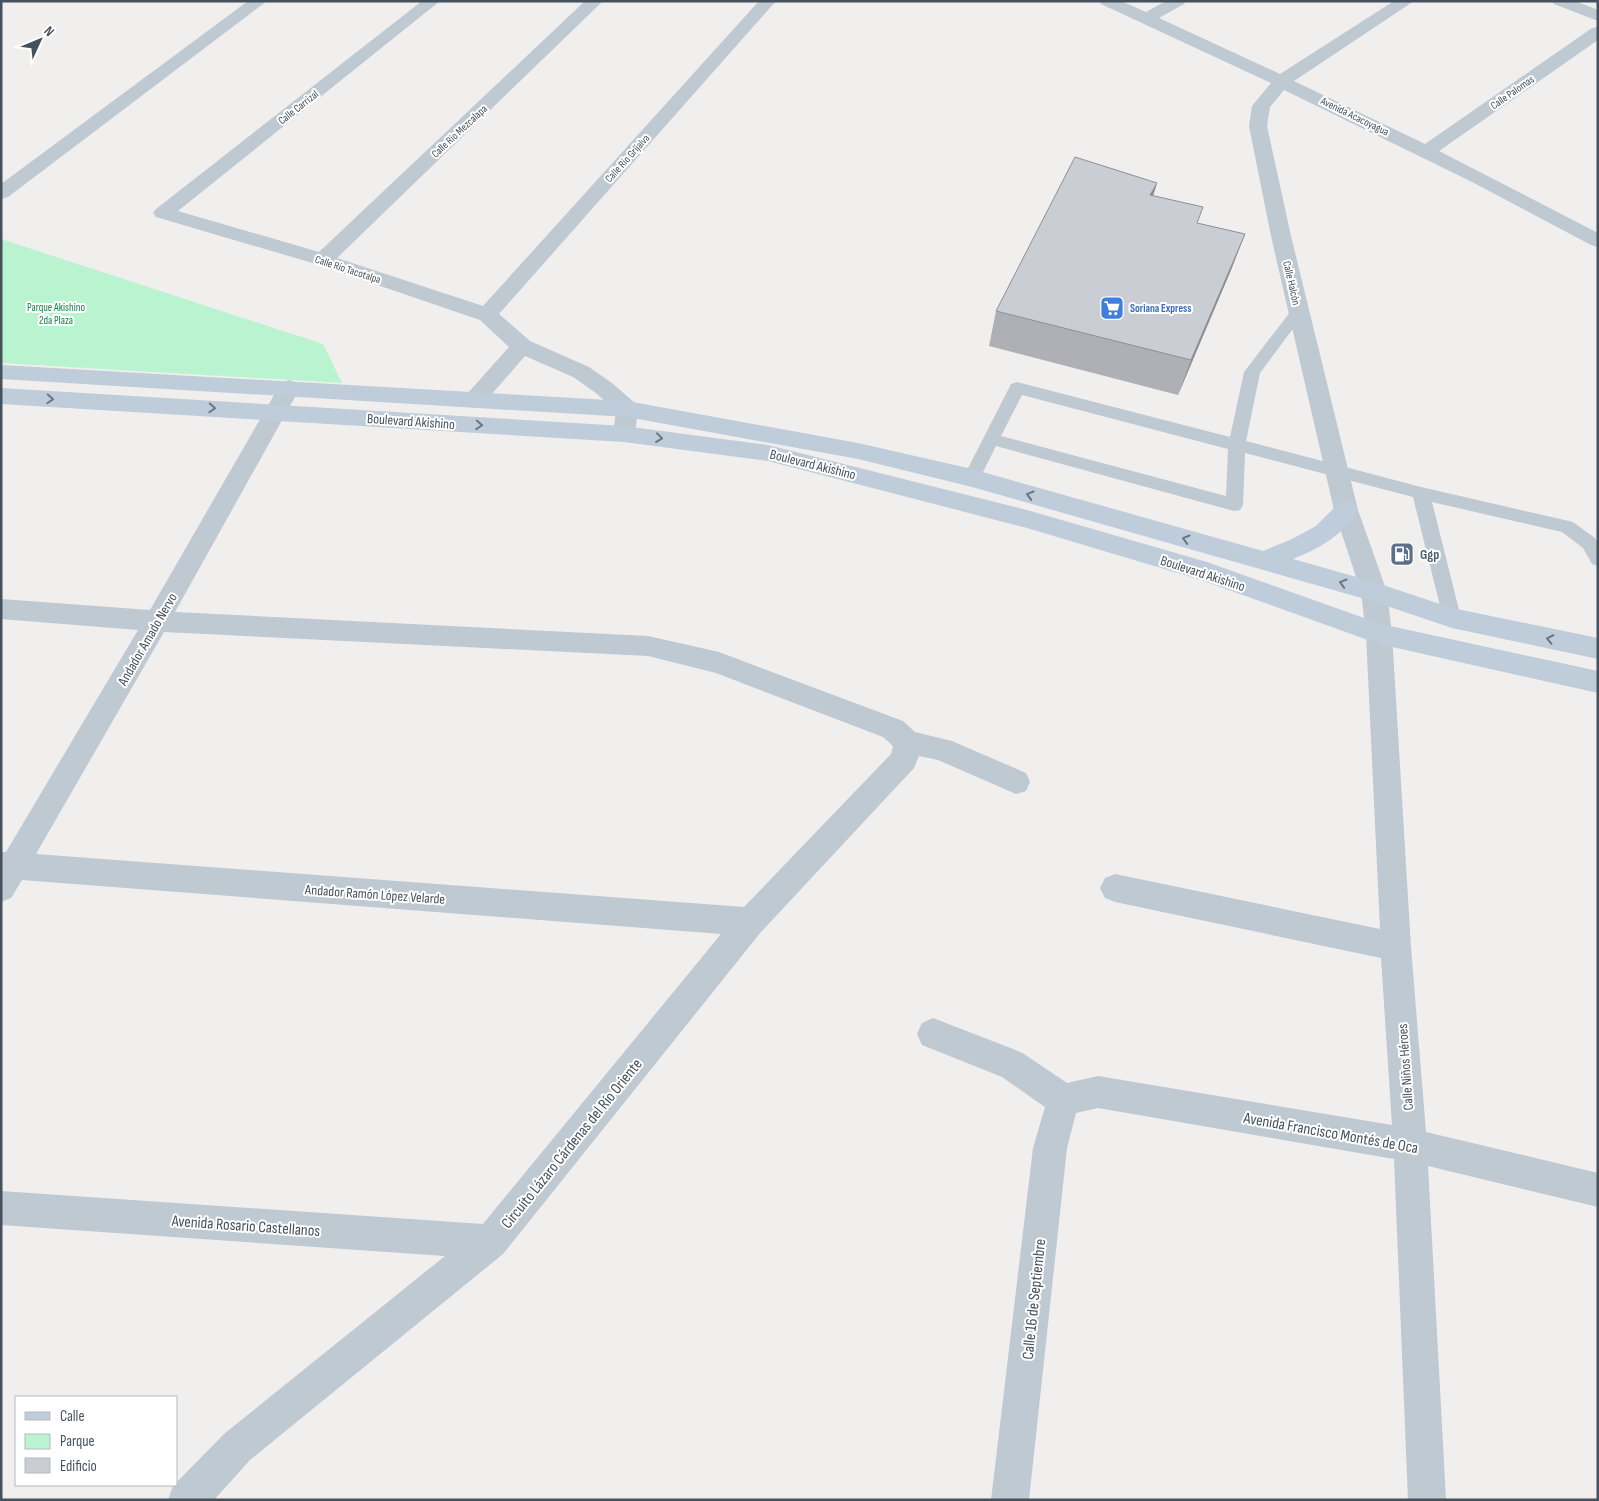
<svg xmlns="http://www.w3.org/2000/svg" width="1599" height="1501" font-family="'Sofia Sans Condensed',sans-serif">
	<style>
		.green { fill: #b9f3cf }
		.lines { fill: none; stroke-linecap: round; stroke-linejoin: round }
		.service { fill: #bec9d2; fill-rule: evenodd }
		.minor { fill: #bec9d2; fill-rule: evenodd }
		.secondary { fill: #bfccd9; fill-rule: evenodd }
		.wall { fill: #aeb0b6 }
		.shaded-wall { fill: #8d9094 }
		.building { fill: #cacdd4; stroke: #8d9094 }
		.oneway { stroke: #6a7783 }
		.labels { text-anchor: middle; stroke-width: 4; stroke-linejoin: round; paint-order: stroke }
		.far-street-label { font-size: 11px; fill: #45525e; stroke: #fff }
		.far-park-label { font-size: 11px; fill: #0f8549; stroke: #fff }
		.far-shop-label { font-size: 11px; font-weight: bold; fill: #366cbe; stroke: #fff; text-anchor: start }
		.street-label { font-size: 14px; fill: #45525e; stroke: #fff }
		.service-label { font-size: 14px; font-weight: bold; fill: #4e5e75; stroke: #fff; text-anchor: start }
		.near-street-label { font-size: 16px; fill: #45525e; stroke: #fff }
	</style>
	<rect width="100%" height="100%" fill="#f1eeee"/>
	<path class="green" d="M 1,239 L 323,344 L 342,383 L 1,363 Z"/>
	<g class="lines">
		<path class="service" d="M 1299,305 L 1304,307 L 1307,310 L 1260,373 L 1246,441 L 1421,487 L 1573,522 L 1595,538 L 1598,543 L 1598,566 L 1592,564 L 1583,548 L 1562,532 L 1432,502 L 1461,618 L 1459,623 L 1452,625 L 1445,623 L 1443,618 L 1413,497 L 1245,453 L 1243,505 L 1240,510 L 1234,511 L 996,446 L 978,482 L 972,484 L 966,482 L 963,478 L 1009,388 L 1011,384 L 1017,382 L 1230,437 L 1244,372 L 1294,307 ZM 1022,395 L 1228,449 L 1226,496 L 1001,436 Z"/>
		<path class="minor" d="M 248,1 L 267,1 L 8,197 L 1,199 L 1,184 Z
			M 422,1 L 440,1 L 178,211 L 319,252 L 585,1 L 603,1 L 337,258 L 483,306 L 759,1 L 776,1 L 499,314 L 530,341 L 589,367 L 612,383 L 635,403 L 638,409 L 635,434 L 632,440 L 624,442 L 616,440 L 613,434 L 616,411 L 596,393 L 573,377 L 525,356 L 483,404 L 475,407 L 467,404 L 464,399 L 467,394 L 509,347 L 480,320 L 316,264 L 156,217 L 153,213 L 156,209 Z
			M 1099,1 L 1121,1 L 1146,12 L 1166,1 L 1186,1 L 1184,4 L 1159,18 L 1280,74 L 1394,1 L 1414,1 L 1294,81 L 1425,144 L 1592,28 L 1598,27 L 1598,40 L 1439,151 L 1598,233 L 1598,247 L 1591,245 L 1470,181 L 1284,90 L 1270,107 L 1267,126 L 1291,236 L 1358,510 L 1387,592 L 1392,634 L 1411,947 L 1426,1132 L 1598,1173 L 1598,1207 L 1428,1166 L 1446,1500 L 1408,1500 L 1394,1159 L 1098,1108 L 1076,1113 L 1067,1148 L 1029,1500 L 991,1500 L 1033,1148 L 1045,1107 L 1002,1077 L 922,1045 L 917,1034 L 922,1023 L 933,1018 L 1013,1049 L 1024,1054 L 1067,1083 L 1098,1076 L 1392,1125 L 1381,958 L 1115,902 L 1105,898 L 1100,888 L 1105,878 L 1115,874 L 1380,929 L 1366,634 L 1361,592 L 1334,510 L 1271,236 L 1249,126 L 1252,106 L 1271,83 L 1101,4 Z
			M 1552,1 L 1575,1 L 1598,10 L 1598,21 L 1554,4 Z
			M 289,380 L 297,383 L 300,388 L 175,612 L 648,636 L 719,652 L 903,721 L 915,732 L 952,741 L 1026,773 L 1030,782 L 1026,791 L 1016,794 L 938,760 L 919,756 L 914,768 L 761,932 L 503,1254 L 250,1460 L 214,1500 L 168,1500 L 173,1486 L 224,1434 L 445,1256 L 1,1225 L 1,1191 L 483,1224 L 721,934 L 22,880 L 11,898 L 1,902 L 1,852 L 6,852 L 138,630 L 1,619 L 1,599 L 150,610 L 281,383 ZM 164,632 L 648,656 L 716,673 L 883,737 L 893,746 L 891,754 L 744,907 L 36,854 Z"/>
		<path class="secondary" d="M 1,365 L 627,401 L 858,443 L 972,469 L 1263,551 L 1292,539 L 1316,526 L 1338,504 L 1346,501 L 1354,504 L 1358,510 C 1344,535 1318,549 1293,559 L 1374,582 L 1452,608 L 1598,638 L 1598,659 L 1452,628 L 1372,601 L 972,487 L 858,459 L 627,417 L 1,379 Z
			M 1,388 L 624,426 L 768,445 L 1027,510 L 1207,562 L 1381,624 L 1598,671 L 1598,693 L 1379,644 L 1201,580 L 1027,528 L 768,461 L 624,442 L 1,404 Z"/>
	</g>
	<path class="wall" d="M 1157,183 L 1153,196 L 1197,223 L 1245,234 L 1231,270 L 1178,395 L 989,346 L 996,311 Z"/>
	<path class="shaded-wall" d="M 1157,183 L 1146,219 L 1150,195 Z
		M 1245,234 L 1231,270 L 1178,395 L 1191,360 Z"/>
	<path class="building" d="M 1075,157 L 1157,183 L 1150,195 L 1203,207 L 1197,223 L 1245,234 L 1191,360 L 996,311 Z"/>
	<defs><path id="oneway-chevron" d="M-2-3.5L2.5 0L-2 3.5" fill="none" stroke-width="1.6" stroke-linecap="round" stroke-linejoin="round" transform="scale(1.25)"/></defs>
	<g class="oneway">
		<use href="#oneway-chevron" transform="translate(50 399) rotate(3)"/>
		<use href="#oneway-chevron" transform="translate(212 408) rotate(3)"/>
		<use href="#oneway-chevron" transform="translate(479 425) rotate(4)"/>
		<use href="#oneway-chevron" transform="translate(659 438) rotate(7)"/>
		<use href="#oneway-chevron" transform="translate(1030 495) rotate(-164)"/>
		<use href="#oneway-chevron" transform="translate(1186 539) rotate(-164)"/>
		<use href="#oneway-chevron" transform="translate(1343 583) rotate(-164)"/>
		<use href="#oneway-chevron" transform="translate(1550 639) rotate(-168)"/>
	</g>
	<defs>
		<g id="supermarket-square" transform="scale(1.25)"><rect x="-9" y="-9" width="18" height="18" rx="4" fill="#3f7fe0" stroke="#fff"/><path d="M-6-5.5h2.5l.6 2H6L4.5 2H-2.5L-4.4-4H-6ZM-1.5 3.2a1.3 1.3 0 1 0 .1 0ZM3 3.2a1.3 1.3 0 1 0 .1 0Z" fill="#fff"/></g>
		<g id="fuel-square" transform="scale(1.25)"><rect x="-9" y="-9" width="18" height="18" rx="4" fill="#5c6f8a" stroke="#fff"/><path d="M-5.5-6h7V0h2V4h1.3V-2.5L3-4.5l.8-.8L6-3V5H2.5V1h-1V6h-7ZM-4.2-4.7v3.2H.2V-4.7Z" fill="#fff"/></g>
	</defs>
	<g fill-rule="evenodd">
		<use href="#supermarket-square" x="1112" y="308"/>
		<use href="#fuel-square" x="1402" y="554"/>
	</g>
	<g class="labels">
		<g class="far-street-label">
			<text transform="translate(1512 92) rotate(-35)" y="4">Calle Palomas</text>
			<text transform="translate(298 107) rotate(-38)" y="4">Calle Carrizal</text>
			<text transform="translate(1355 116) rotate(26)" y="4">Avenida Acacoyagua</text>
			<text transform="translate(459 131) rotate(-43)" y="4">Calle Río Mezcalapa</text>
			<text transform="translate(627 158) rotate(-48)" y="4">Calle Río Grijalva</text>
			<text transform="translate(348 269) rotate(18)" y="4">Calle Río Tacotalpa</text>
			<text transform="translate(1292 283) rotate(77)" y="4">Calle Halcón</text>
		</g>
		<g class="far-park-label">
			<text x="56" y="311">Parque Akishino<tspan x="56" dy="13">2da Plaza</tspan></text>
		</g>
		<g class="far-shop-label">
			<text x="1130" y="312">Soriana Express</text>
		</g>
		<g class="street-label">
			<text transform="translate(411 421) rotate(4)" y="5">Boulevard Akishino</text>
			<text transform="translate(813 464) rotate(14)" y="5">Boulevard Akishino</text>
			<text transform="translate(1203 573) rotate(18)" y="5">Boulevard Akishino</text>
			<text transform="translate(147 639) rotate(-60)" y="5">Andador Amado Nervo</text>
			<text transform="translate(375 894) rotate(4)" y="5">Andador Ramón López Velarde</text>
			<text transform="translate(1405 1067) rotate(-94)" y="5">Calle Niños Héroes</text>
		</g>
		<g class="service-label">
			<text x="1420" y="559">Ggp</text>
		</g>
		<g class="near-street-label">
			<text transform="translate(1331 1132) rotate(10)" y="6">Avenida Francisco Montés de Oca</text>
			<text transform="translate(571 1143) rotate(-51)" y="6">Circuito Lázaro Cárdenas del Río Oriente</text>
			<text transform="translate(246 1225) rotate(4)" y="6">Avenida Rosario Castellanos</text>
			<text transform="translate(1033 1299) rotate(-84)" y="6">Calle 16 de Septiembre</text>
		</g>
	</g>
	<rect width="1599" height="1501" fill="none" stroke="#45525e" stroke-width="5"/>
	<rect x="15" y="1396" width="162" height="90" fill="#ffffff" stroke="#b5babf"/>
	<rect x="25" y="1412" width="25" height="8" fill="#bfccd9" stroke="#b5babf"/>
	<text x="60" y="1421" font-size="15" fill="#45525e">Calle</text>
	<rect x="25" y="1434" width="25" height="15" fill="#b9f3cf" stroke="#b5babf"/>
	<text x="60" y="1446" font-size="15" fill="#45525e">Parque</text>
	<rect x="25" y="1458" width="25" height="15" fill="#cacdd4" stroke="#b5babf"/>
	<text x="60" y="1471" font-size="15" fill="#45525e">Edificio</text>
	<g transform="translate(40 40) rotate(46)" stroke="#ffffff" stroke-width="4" paint-order="stroke">
	<path d="M0-4L9 19L0 12L-9 19Z" fill="#45525e"/>
	<text y="-8" font-size="14" font-weight="bold" text-anchor="middle" fill="#45525e">N</text>
	</g>
</svg>
